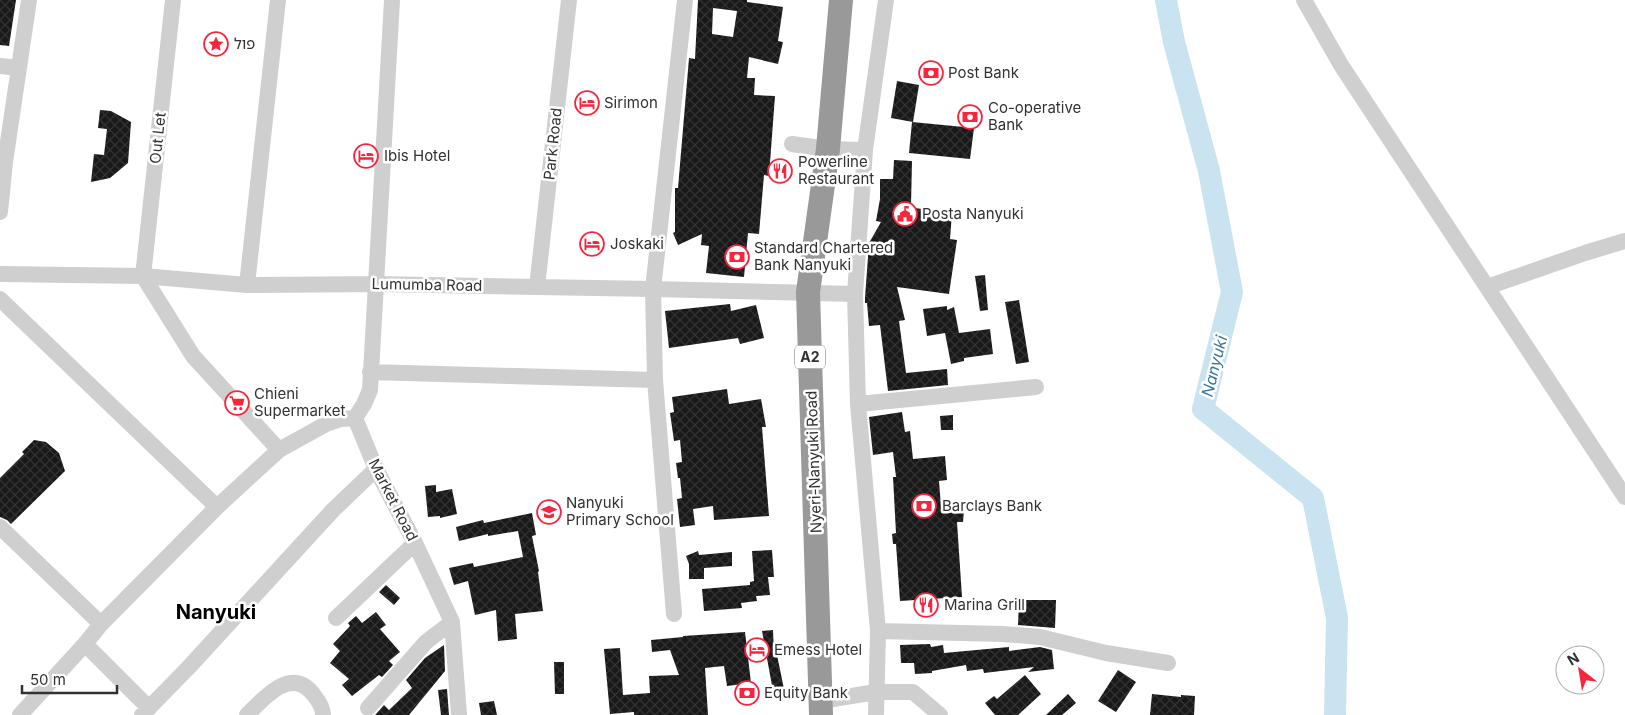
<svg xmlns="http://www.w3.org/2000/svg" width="1625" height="715" font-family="Inter,'Noto Sans Hebrew',sans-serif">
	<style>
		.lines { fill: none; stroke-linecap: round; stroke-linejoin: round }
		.river { stroke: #cae3f0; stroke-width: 22 }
		.building { fill: url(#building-cross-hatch); fill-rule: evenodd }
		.minor { stroke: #cfcfcf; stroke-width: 16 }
		.highway { stroke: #999; stroke-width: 24 }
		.labels { text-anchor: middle; stroke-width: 5; stroke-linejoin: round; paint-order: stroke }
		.shield { fill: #fff; stroke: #707070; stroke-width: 1 }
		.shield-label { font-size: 14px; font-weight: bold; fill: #323232 }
		.poi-label { font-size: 15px; fill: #323232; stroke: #fff; text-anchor: start }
		.street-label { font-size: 15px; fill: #323232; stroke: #fff }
		.water-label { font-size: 16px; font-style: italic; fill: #36789e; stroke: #fff }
		.district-label { font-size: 20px; font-weight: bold; fill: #000; stroke: #fff }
	</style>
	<defs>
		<pattern id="building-cross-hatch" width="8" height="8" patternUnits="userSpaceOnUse" patternTransform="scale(1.25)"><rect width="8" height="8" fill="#191919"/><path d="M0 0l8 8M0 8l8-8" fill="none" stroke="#323232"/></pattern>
	</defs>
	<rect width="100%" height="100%" fill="#fff"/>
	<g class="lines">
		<path class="river" d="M 1166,0 L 1174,42 L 1209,171 L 1232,292 L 1203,409 L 1313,498 L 1337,618 L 1335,715"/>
	</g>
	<path class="building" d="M 0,0 L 16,0 L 9,46 L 0,45 Z
		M 698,0 L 747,0 L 747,2 L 783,7 L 778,41 L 783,42 L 778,64 L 749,57 L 747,78 L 755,78 L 754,95 L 775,96 L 769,176 L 764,175 L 759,234 L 748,233 L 744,277 L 706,273 L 709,246 L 701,245 L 702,234 L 678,245 L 673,233 L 675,232 L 675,188 L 678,188 L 689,58 L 695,59 ZM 713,8 L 737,11 L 733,37 L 712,34 Z
		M 897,81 L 919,85 L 913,122 L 891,118 Z
		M 100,110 L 111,111 L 131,122 L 128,163 L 110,178 L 91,182 L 94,154 L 104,155 L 107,129 L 98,128 Z
		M 912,122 L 974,128 L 970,159 L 909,153 Z
		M 894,160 L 912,161 L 911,206 L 915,207 L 915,208 L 952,213 L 950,239 L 957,240 L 949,294 L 897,287 L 905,320 L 899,321 L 906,373 L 947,369 L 948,385 L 888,391 L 880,325 L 869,326 L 867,303 L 865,303 L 865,298 L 869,243 L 881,222 L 876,221 L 880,199 L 880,179 L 893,179 Z
		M 985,275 L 988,310 L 980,311 L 975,276 Z
		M 1019,300 L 1029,362 L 1016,364 L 1005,302 Z
		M 730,304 L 731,311 L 756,305 L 764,338 L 740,344 L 738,338 L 669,348 L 665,311 Z
		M 947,306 L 947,310 L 954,307 L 959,333 L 990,329 L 993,354 L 964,358 L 964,361 L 951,364 L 945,333 L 927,336 L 923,309 Z
		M 727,389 L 729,404 L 761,399 L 766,427 L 762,427 L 769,516 L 714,520 L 713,506 L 693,509 L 695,525 L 680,527 L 677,499 L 682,498 L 680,478 L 678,478 L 676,463 L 682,462 L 680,440 L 674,441 L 670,413 L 674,412 L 672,397 Z
		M 902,412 L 905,432 L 910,431 L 913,459 L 945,456 L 947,480 L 939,481 L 941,507 L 956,506 L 956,510 L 964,510 L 963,522 L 957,522 L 962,597 L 900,601 L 896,544 L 893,544 L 892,534 L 896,533 L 893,477 L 896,477 L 893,452 L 873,455 L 869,417 Z
		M 953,415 L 953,430 L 941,430 L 940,416 Z
		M 34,440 L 46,442 L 59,453 L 65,471 L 11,524 L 7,520 L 0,517 L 0,478 L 24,454 L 22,452 Z
		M 436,485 L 436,492 L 452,489 L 457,514 L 440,518 L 440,516 L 428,517 L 425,486 Z
		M 532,513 L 536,535 L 532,536 L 539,571 L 538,572 L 543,611 L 515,614 L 517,639 L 498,641 L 496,610 L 475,615 L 468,581 L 454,585 L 449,568 L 473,563 L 474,567 L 523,557 L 518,531 L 488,536 L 488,534 L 459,541 L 456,527 L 483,520 L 484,523 Z
		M 772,550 L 774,577 L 768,577 L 770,595 L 756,596 L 757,601 L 741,603 L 742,608 L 704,611 L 702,589 L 750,585 L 750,582 L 754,581 L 752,551 Z
		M 698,551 L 699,555 L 732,552 L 732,566 L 704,568 L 704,579 L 689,579 L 689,564 L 686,556 Z
		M 386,585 L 400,598 L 394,605 L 379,592 Z
		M 1019,600 L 1056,600 L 1055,628 L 1018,625 Z
		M 376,612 L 386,625 L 380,629 L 400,652 L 389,661 L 393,665 L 382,677 L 379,675 L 352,696 L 342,685 L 349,679 L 330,663 L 340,651 L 333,644 L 350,626 L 348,623 L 356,616 L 362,623 Z
		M 773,630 L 774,655 L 777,655 L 784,689 L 773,691 L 762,631 Z
		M 745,632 L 751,683 L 727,686 L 724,666 L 705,668 L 708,715 L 634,715 L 634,712 L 610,714 L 604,649 L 620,648 L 623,695 L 650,693 L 649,676 L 679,675 L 670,650 L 652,652 L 651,640 L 683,637 L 683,636 Z
		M 930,644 L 931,647 L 943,645 L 944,653 L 1009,647 L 1009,651 L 1040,647 L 1052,650 L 1054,669 L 1028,672 L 1034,667 L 984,673 L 983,669 L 967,671 L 966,665 L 932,671 L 932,673 L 915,674 L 914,663 L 901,663 L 900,645 Z
		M 444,645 L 445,671 L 409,715 L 375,715 L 384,705 L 389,710 L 412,688 L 406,680 L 425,658 Z
		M 554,662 L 564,662 L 564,694 L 555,694 Z
		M 1118,670 L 1136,682 L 1116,712 L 1098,701 Z
		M 1025,675 L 1041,694 L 1018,715 L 995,715 L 985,703 L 994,696 L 997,699 Z
		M 447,689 L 449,715 L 441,715 L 438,690 Z
		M 1068,694 L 1076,703 L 1062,715 L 1046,715 Z
		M 1152,694 L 1181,697 L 1181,695 L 1195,696 L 1194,715 L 1150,715 Z
		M 494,701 L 497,715 L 481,715 L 479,703 Z"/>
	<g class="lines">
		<path class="minor" d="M 173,0 L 143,276 L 193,356 L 279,450
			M 392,0 L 370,390 L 364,404 L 355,418 L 376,469 L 415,543 L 452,622 L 459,715
			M 1304,0 L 1341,65 L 1625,497
			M 0,66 L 19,68
			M 792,144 L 828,149 L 865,150
			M 0,212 L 5,162 L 29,0
			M 0,274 L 143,276 L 247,285 L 376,284 L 653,289 L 855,294
			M 247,285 L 278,0
			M 537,287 L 569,0
			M 1487,287 L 1585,253 L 1625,241
			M 0,299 L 217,507
			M 370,372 L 655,380
			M 858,404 L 1036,387
			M 0,527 L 101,624
			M 674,614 L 655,380 L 653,289 L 685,0
			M 336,618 L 415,543
			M 878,631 L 1003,634 L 1040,637 L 1106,653 L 1168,663
			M 85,644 L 149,708
			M 821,701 L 876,692 L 913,692 L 940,715
			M 368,708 L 426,642 L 452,622
			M 20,715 L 85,644 L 101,624 L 217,507 L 279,450 L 326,424 L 341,419 L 355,418
			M 142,715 L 189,667 L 333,510 L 376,469
			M 247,715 C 264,698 291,666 313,694 C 318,700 323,708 323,715
			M 876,715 L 878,631 L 858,404 L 855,294 L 865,150 L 886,0"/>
		<path class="highway" d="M 821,715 L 808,292 L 828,149 L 841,0"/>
	</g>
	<defs>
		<g id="sight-ring" transform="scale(1.25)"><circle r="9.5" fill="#fff" stroke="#f6263c" stroke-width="1.5"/><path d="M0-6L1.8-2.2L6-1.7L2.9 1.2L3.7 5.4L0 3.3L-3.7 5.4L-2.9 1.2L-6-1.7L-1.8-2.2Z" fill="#f6263c"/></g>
		<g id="bank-ring" transform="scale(1.25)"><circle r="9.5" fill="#fff" stroke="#f6263c" stroke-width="1.5"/><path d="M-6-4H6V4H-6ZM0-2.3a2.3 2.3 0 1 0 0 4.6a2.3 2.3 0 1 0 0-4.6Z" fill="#f6263c"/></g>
		<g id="hotel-ring" transform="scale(1.25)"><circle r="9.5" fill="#fff" stroke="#f6263c" stroke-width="1.5"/><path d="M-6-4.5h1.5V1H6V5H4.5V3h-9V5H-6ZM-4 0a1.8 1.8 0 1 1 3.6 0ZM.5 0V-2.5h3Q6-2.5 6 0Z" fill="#f6263c"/></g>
		<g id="restaurant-ring" transform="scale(1.25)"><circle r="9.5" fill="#fff" stroke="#f6263c" stroke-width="1.5"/><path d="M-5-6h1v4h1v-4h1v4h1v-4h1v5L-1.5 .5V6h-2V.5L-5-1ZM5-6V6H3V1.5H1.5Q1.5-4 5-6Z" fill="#f6263c"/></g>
		<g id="civic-ring" transform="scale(1.25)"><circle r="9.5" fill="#fff" stroke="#f6263c" stroke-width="1.5"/><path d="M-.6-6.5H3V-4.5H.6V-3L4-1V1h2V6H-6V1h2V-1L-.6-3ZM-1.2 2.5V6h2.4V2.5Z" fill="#f6263c"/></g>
		<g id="supermarket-ring" transform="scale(1.25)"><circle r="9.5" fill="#fff" stroke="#f6263c" stroke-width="1.5"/><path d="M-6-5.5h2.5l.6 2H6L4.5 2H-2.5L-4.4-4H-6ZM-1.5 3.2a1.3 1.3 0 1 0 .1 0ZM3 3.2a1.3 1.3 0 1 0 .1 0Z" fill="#f6263c"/></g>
		<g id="school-ring" transform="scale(1.25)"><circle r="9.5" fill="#fff" stroke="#f6263c" stroke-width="1.5"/><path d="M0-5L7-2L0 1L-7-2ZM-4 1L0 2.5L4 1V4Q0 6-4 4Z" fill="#f6263c"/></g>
	</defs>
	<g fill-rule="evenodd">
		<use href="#sight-ring" x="216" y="44"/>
		<use href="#bank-ring" x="931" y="73"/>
		<use href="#hotel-ring" x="587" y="103"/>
		<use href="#bank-ring" x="970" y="117"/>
		<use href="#hotel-ring" x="366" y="156"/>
		<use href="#restaurant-ring" x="780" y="171"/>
		<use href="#civic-ring" x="905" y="214"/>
		<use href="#hotel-ring" x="592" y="244"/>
		<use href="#bank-ring" x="737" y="257"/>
		<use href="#supermarket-ring" x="237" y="403"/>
		<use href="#bank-ring" x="924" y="506"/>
		<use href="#school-ring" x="549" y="512"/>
		<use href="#restaurant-ring" x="926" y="605"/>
		<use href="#hotel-ring" x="757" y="650"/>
		<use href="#bank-ring" x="747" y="693"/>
	</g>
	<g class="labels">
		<rect class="shield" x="795" y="345.5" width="30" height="23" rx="4"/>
		<g class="shield-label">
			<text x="810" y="362">A2</text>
		</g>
		<g class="poi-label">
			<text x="234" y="49">פול</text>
			<text x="948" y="78">Post Bank</text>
			<text x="604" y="108">Sirimon</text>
			<text x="988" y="113">Co-operative<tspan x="988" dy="17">Bank</tspan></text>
			<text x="384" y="161">Ibis Hotel</text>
			<text x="798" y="167">Powerline<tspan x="798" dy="17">Restaurant</tspan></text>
			<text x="922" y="219">Posta Nanyuki</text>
			<text x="610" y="249">Joskaki</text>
			<text x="754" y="253">Standard Chartered<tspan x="754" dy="17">Bank Nanyuki</tspan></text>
			<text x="254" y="399">Chieni<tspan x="254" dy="17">Supermarket</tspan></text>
			<text x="566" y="508">Nanyuki<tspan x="566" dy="17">Primary School</tspan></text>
			<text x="942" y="511">Barclays Bank</text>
			<text x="944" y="610">Marina Grill</text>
			<text x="774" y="655">Emess Hotel</text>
			<text x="764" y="698">Equity Bank</text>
		</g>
		<g class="street-label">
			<text transform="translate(158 138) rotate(-84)" y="5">Out Let</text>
			<text transform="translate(553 144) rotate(-84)" y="5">Park Road</text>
			<text transform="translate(427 285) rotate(1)" y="5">Lumumba Road</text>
			<text transform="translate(814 462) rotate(-92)" y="5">Nyeri-Nanyuki Road</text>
			<text transform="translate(393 500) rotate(63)" y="5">Market Road</text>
		</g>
		<g class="water-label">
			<text transform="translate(1214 366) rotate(-76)" y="6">Nanyuki</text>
		</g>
		<g class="district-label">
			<text x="216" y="619">Nanyuki</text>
		</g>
	</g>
	<g transform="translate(1580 670) rotate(329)"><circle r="24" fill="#ffffff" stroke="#adadad"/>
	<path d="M0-4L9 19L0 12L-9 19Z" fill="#f6263c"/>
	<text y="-8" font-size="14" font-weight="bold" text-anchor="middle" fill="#323232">N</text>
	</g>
	<path d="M22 685v8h95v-8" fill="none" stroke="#323232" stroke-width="2.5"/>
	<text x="30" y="685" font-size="15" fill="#323232" stroke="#ffffff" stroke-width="4" paint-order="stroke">50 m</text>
</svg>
